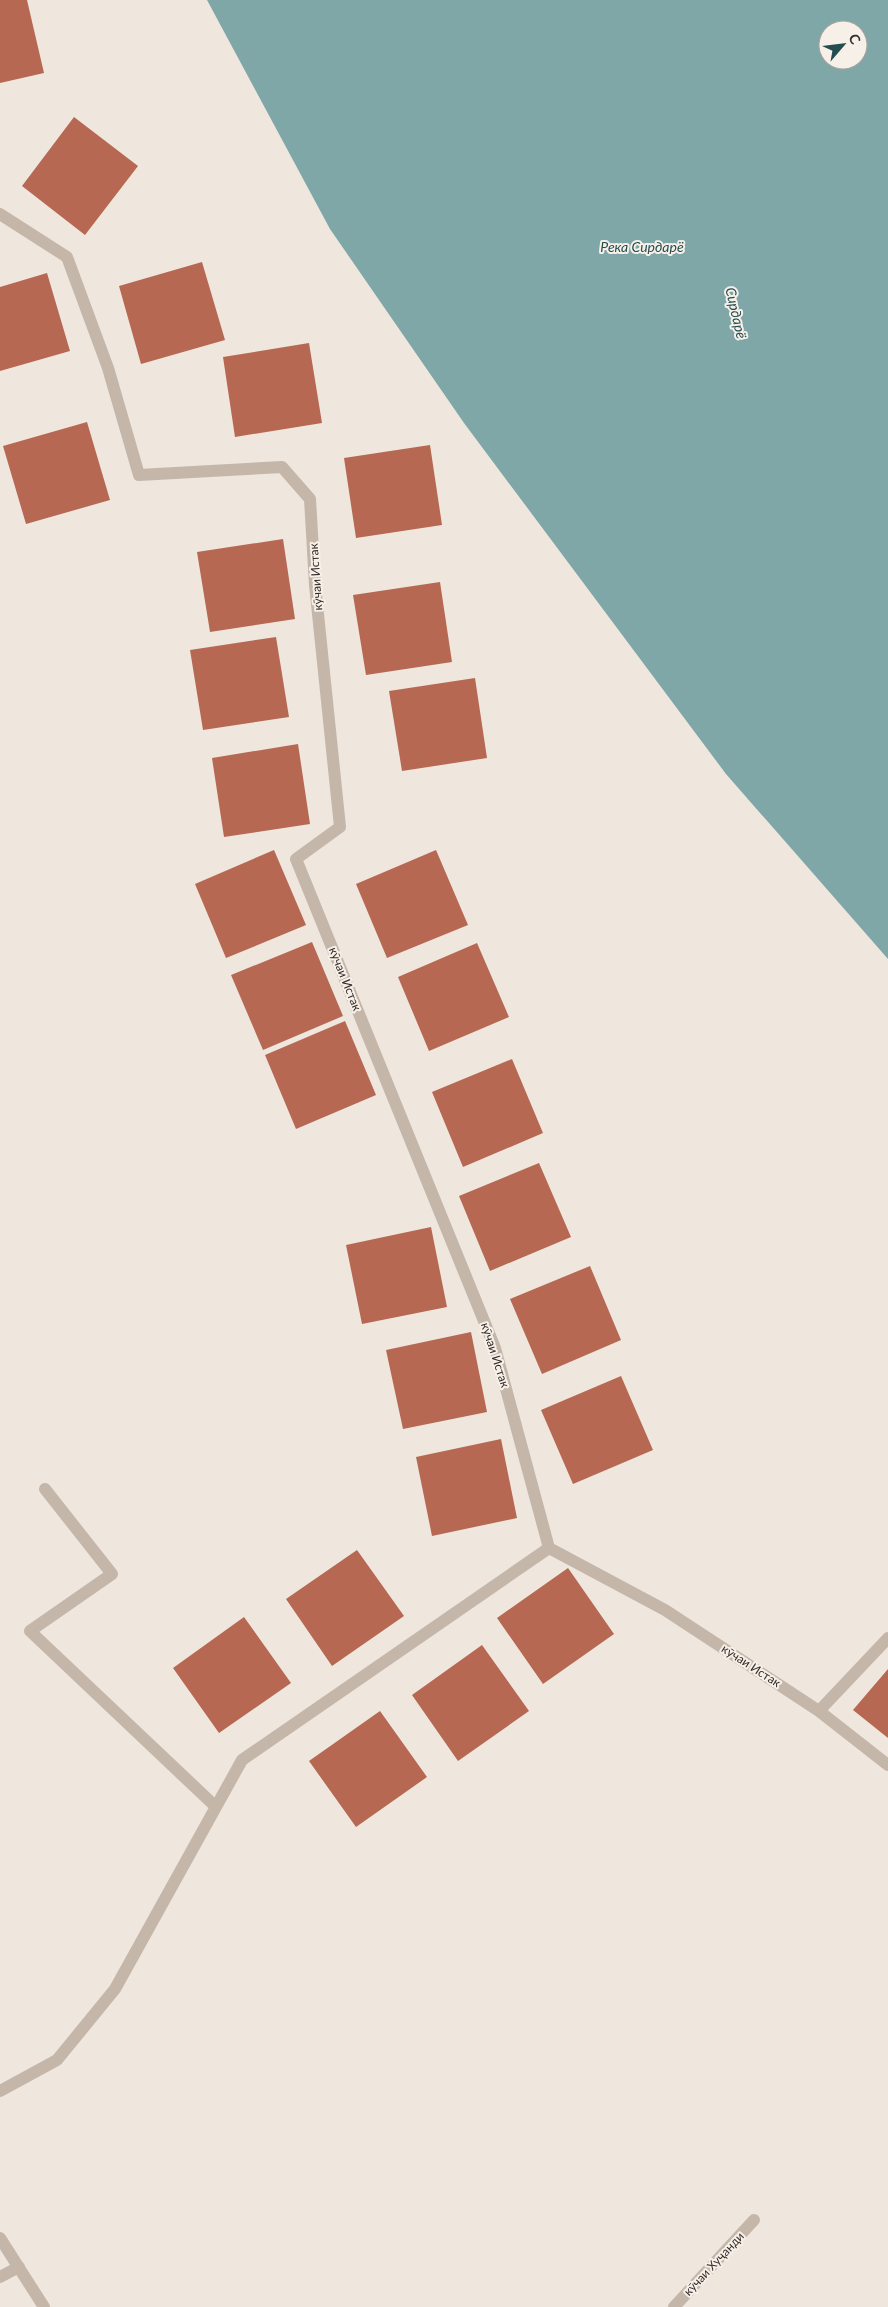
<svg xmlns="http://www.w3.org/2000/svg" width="888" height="2307" font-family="Lato,sans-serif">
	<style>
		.water { fill: #7fa7a8; fill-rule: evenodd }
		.building { fill: #b66853 }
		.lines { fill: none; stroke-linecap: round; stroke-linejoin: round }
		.minor { stroke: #c5b6aa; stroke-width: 12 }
		.labels { text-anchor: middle; stroke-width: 4; stroke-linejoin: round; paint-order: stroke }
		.street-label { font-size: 12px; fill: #342c29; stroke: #f7f0e8 }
		.water-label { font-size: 14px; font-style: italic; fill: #234e50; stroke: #f7f0e8 }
	</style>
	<rect width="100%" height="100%" fill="#efe6dd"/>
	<path class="water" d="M 207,0 L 888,0 L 888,959 L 726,774 L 464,423 L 330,229 ZM 828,30 L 858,30 L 858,60 L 828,60 Z"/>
	<path class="building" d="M 0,0 L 27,0 L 44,73 L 0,83 Z
		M 74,117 L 138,166 L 85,235 L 22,186 Z
		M 202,262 L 225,340 L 141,364 L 119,286 Z
		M 47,273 L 70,351 L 0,371 L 0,287 Z
		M 309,343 L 322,423 L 235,437 L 223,357 Z
		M 87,422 L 110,500 L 26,524 L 3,446 Z
		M 430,445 L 442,525 L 356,538 L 344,458 Z
		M 283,539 L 295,619 L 210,632 L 197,552 Z
		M 440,582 L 452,662 L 366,675 L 353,595 Z
		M 276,637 L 289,717 L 203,730 L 190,650 Z
		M 475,678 L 487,758 L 402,771 L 389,691 Z
		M 298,744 L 310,824 L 224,837 L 212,758 Z
		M 274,850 L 306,925 L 226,958 L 195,884 Z
		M 436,850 L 468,925 L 387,958 L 356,884 Z
		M 312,942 L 343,1016 L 263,1050 L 231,975 Z
		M 477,943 L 509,1017 L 429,1051 L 398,977 Z
		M 345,1021 L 376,1095 L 296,1129 L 265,1055 Z
		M 512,1059 L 543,1133 L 463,1167 L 432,1092 Z
		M 539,1163 L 571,1237 L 490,1271 L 459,1196 Z
		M 431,1227 L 447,1307 L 362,1324 L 346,1245 Z
		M 590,1266 L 621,1340 L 542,1374 L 510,1299 Z
		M 471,1332 L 487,1412 L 403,1429 L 386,1350 Z
		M 621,1376 L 653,1450 L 573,1484 L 541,1410 Z
		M 501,1439 L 517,1518 L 432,1536 L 416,1457 Z
		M 357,1550 L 404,1616 L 332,1666 L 286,1599 Z
		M 568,1568 L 614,1634 L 543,1684 L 497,1618 Z
		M 244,1617 L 291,1683 L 219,1733 L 173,1668 Z
		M 482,1645 L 529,1711 L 458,1761 L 412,1695 Z
		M 888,1669 L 888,1738 L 853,1710 Z
		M 380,1711 L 427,1777 L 356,1827 L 309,1761 Z"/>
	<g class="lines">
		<path class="minor" d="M 0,214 L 67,257 L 108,368 L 139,475 L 282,467 L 310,499 L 315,585 L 340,827 L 296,859 L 495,1348 L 549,1548 L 665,1610 L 819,1711 L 888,1765
			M 45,1489 L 112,1574 L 30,1631 L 216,1807
			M 819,1711 L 888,1638
			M 0,2091 L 57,2060 L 115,1989 L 242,1760 L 549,1548
			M 0,2238 L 44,2307
			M 0,2277 L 19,2267
			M 674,2307 L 754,2220"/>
	</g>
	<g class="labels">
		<g class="street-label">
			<text transform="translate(316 577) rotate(-94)" y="4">кӯчаи Истак</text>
			<text transform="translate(345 979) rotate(68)" y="4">кӯчаи Истак</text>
			<text transform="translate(495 1355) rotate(72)" y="4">кӯчаи Истак</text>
			<text transform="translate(751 1666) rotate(33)" y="4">кӯчаи Истак</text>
			<text transform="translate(714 2264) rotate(-47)" y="4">кӯчаи Хуҷанди</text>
		</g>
		<g class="water-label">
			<text x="642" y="252">Река Сирдарё</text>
			<text transform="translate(736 313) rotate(77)" y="5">Сирдарё</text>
		</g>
	</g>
	<g transform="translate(843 45) rotate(62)"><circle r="24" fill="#f7f0e8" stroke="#a9a29c"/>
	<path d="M0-4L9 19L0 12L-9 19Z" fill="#234e50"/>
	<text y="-8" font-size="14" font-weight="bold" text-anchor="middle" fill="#342c29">С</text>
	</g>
</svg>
